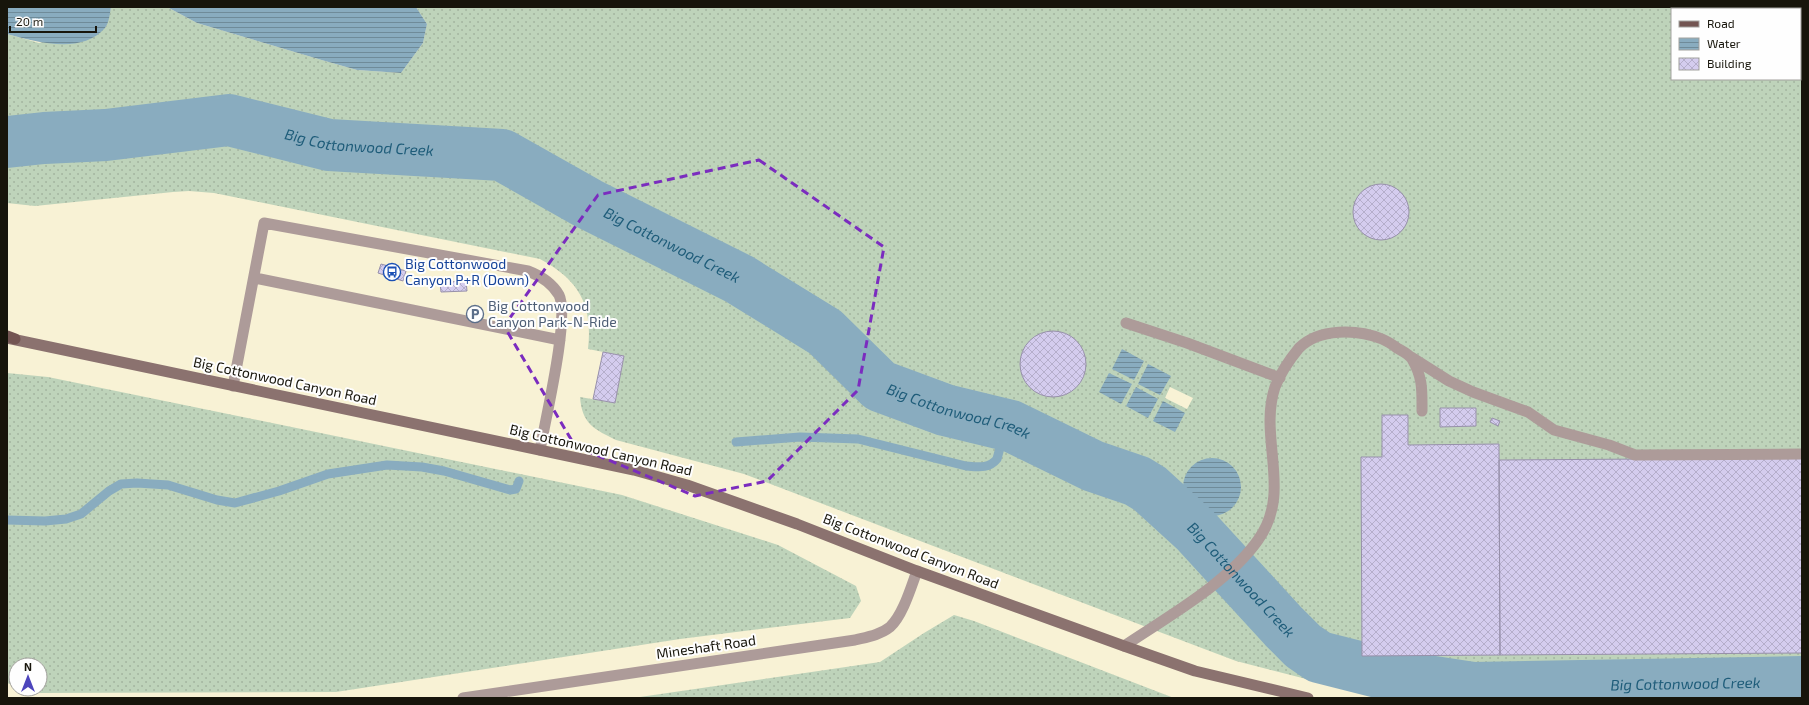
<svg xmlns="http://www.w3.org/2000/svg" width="1809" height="705" font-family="'Exo 2',sans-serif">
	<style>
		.grass { fill: url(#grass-dots); fill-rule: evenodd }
		.water { fill: url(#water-rules) }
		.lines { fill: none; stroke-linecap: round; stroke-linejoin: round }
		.stream { stroke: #89acbf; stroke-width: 9 }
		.river { stroke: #89acbf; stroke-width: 52 }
		.building { fill: url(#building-cross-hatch); stroke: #9790aa }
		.service { stroke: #ad9b99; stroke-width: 11 }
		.minor { stroke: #ad9b99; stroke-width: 11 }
		.secondary { stroke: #8b726f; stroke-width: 11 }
		.primary { stroke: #735552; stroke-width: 11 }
		.marked { fill: none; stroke: #7b2cbf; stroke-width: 3; stroke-dasharray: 8 5; stroke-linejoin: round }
		.labels { text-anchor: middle; stroke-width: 4; stroke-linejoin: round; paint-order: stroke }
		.transit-label { font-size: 14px; fill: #164399; stroke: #fefefe; text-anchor: start }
		.service-label { font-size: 14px; fill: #4e5e75; stroke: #fefefe; text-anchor: start }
		.street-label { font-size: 14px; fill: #17150b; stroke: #fefefe }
		.water-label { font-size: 15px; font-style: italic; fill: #1e5c79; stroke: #fefefe }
	</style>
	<defs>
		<pattern id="grass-dots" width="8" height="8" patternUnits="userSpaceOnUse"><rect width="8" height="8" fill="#bed3ba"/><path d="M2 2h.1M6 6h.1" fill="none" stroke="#a3b49f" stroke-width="1.8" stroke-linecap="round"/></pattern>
		<pattern id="water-rules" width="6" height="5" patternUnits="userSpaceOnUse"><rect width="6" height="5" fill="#89acbf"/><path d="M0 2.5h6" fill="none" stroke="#6f8b99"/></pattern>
		<pattern id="building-cross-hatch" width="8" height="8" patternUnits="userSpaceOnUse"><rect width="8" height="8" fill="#d4ccee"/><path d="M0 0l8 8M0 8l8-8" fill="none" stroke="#b5aecb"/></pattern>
	</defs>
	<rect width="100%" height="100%" fill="#f8f2d5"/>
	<path class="grass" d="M 111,7 L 167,7 L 197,23 L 325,61 L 357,70 L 401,73 L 423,43 L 427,24 L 416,7 L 1802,7 L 1802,698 L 1429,698 L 1357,692 L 1236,661 L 744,474 L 616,440 C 594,429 582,424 580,397 L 615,403 L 624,356 L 588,349 C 593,305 579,280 540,259 L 214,193 L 189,191 L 173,192 L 35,206 L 7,203 L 7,34 L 39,43 L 106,27 ZM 1672,9 L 1800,9 L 1800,79 L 1672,79 ZM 1170,387 L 1193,398 L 1187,409 L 1165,398 Z
		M 7,373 L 48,377 L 622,495 L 778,545 L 856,586 L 861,601 L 850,618 L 680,639 L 336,692 L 39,693 L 26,689 L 40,689 L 40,665 L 16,665 L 16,686 L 7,683 Z
		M 954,615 L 974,621 L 1174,698 L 633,698 L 880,662 L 924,633 Z"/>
	<path class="water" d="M 7,7 L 111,7 C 110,13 109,23 105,28 C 81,55 37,42 7,34 Z
		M 167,7 L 416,7 L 427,24 L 423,43 L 401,73 L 357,70 L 325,61 L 197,23 Z
		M 1122,349 L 1144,361 L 1134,380 L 1112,369 Z
		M 1148,364 L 1171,376 L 1160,395 L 1138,384 Z
		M 1109,373 L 1132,384 L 1121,404 L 1099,392 Z
		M 1136,387 L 1158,399 L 1148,418 L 1126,406 Z
		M 1163,401 L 1185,413 L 1175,432 L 1153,421 Z
		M1183 487a29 29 0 1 1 58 0a29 29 0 1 1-58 0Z"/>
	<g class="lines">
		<path class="stream" d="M 736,442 L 800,437 L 858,439 L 966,466 C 978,467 989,469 997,459 L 1006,425
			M 7,520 L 45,521 L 66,519 L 81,514 L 109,491 L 121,484 L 137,483 L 168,485 L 217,500 L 235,503 L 279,491 L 328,474 L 387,465 L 422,467 L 444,471 L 510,490 L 516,489 L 519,481"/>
		<path class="river" id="s1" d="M 7,142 L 44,138 L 106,135 L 229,120 L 329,145 L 502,155 L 589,204 L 739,279 L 825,332 L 880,386 L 945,410 L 1011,426 L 1093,466 L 1137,481 L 1150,489 L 1195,530 L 1284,627 L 1303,646 L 1319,657 L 1394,676 L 1473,688 L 1802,682"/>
	</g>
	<path class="building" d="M1353 212a28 28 0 1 1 56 0a28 28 0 1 1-56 0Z
		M 381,264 L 406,271 L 403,281 L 378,273 Z
		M 466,281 L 467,291 L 441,292 L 440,282 Z
		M1020 364a33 33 0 1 1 66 0a33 33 0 1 1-66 0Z
		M 603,352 L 624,356 L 615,403 L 593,399 Z
		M 1440,408 L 1476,408 L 1476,426 L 1440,427 Z
		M 1382,415 L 1408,415 L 1408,445 L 1499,444 L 1500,655 L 1362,656 L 1361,457 L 1382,457 Z
		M 1492,418 L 1500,421 L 1498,426 L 1490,422 Z
		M 1802,458 L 1802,653 L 1500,655 L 1499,460 Z"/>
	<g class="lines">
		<path class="service" d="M 255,278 L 560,340
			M 1126,323 L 1187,343 L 1280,378
			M 1411,357 L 1449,381 L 1473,392 L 1528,412 L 1554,430 L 1609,445 L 1635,455 L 1802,454
			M 233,386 L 264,223 L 528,271 C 541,276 552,283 559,295 C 570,317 545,421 540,450
			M 1124,646 C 1167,617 1228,583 1258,540 C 1293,492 1258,438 1275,387 C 1280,374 1290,359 1299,348 C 1319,328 1357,329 1382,339 C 1387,341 1393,345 1397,348 C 1402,351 1409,354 1412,359 C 1423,378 1422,390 1422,411"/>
		<path class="minor" d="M 463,698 L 855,640 C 867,637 880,635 890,627 C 903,615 911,587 917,571"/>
		<path class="secondary" d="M 7,338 L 634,470 L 687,485 L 797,524 L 917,571 L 1124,646 L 1195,671 L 1308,698"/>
		<path class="primary" d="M 7,336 L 15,339"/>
	</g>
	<path class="marked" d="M 759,160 L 884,247 L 858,390 L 767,481 L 695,496 L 575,446 L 504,326 L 598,195 Z"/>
	<defs>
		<g id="bus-ring" transform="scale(0.9)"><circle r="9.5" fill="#fefefe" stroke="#1a4fb4" stroke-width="1.5"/><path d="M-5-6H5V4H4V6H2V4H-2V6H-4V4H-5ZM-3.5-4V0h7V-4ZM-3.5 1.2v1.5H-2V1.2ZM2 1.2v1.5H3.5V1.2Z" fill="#1a4fb4"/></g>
		<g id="parking-ring" transform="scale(0.9)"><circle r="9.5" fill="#fefefe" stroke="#5c6f8a" stroke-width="1.5"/><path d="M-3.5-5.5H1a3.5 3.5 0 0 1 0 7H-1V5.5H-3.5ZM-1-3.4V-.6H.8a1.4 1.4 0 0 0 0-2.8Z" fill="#5c6f8a"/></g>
	</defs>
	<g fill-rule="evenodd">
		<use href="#bus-ring" x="392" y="272"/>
		<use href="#parking-ring" x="475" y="314"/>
	</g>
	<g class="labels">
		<g class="transit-label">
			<text x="405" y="269">Big Cottonwood<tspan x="405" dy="16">Canyon P+R (Down)</tspan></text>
		</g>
		<g class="service-label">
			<text x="488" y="311">Big Cottonwood<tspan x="488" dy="16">Canyon Park-N-Ride</tspan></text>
		</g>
		<g class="street-label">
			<text transform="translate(285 381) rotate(12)" y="5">Big Cottonwood Canyon Road</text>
			<text transform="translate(601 450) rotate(13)" y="5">Big Cottonwood Canyon Road</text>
			<text transform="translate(911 551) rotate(21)" y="5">Big Cottonwood Canyon Road</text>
			<text transform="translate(706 647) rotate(-8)" y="5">Mineshaft Road</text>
		</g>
		<g class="water-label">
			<text dy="5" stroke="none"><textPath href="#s1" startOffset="356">Big Cottonwood Creek</textPath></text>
			<text dy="5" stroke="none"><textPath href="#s1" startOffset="692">Big Cottonwood Creek</textPath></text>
			<text dy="5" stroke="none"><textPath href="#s1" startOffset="1028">Big Cottonwood Creek</textPath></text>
			<text dy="5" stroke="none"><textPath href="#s1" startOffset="1364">Big Cottonwood Creek</textPath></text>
			<text dy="5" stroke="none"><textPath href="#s1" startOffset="1844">Big Cottonwood Creek</textPath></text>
		</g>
	</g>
	<rect width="1809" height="705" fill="none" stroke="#17150b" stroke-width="16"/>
	<rect x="1671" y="8" width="130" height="72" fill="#fefefe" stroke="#a2a19d"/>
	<rect x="1679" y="21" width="20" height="6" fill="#735552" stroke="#a2a19d"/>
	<text x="1707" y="28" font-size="12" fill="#17150b">Road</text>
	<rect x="1679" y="38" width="20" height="12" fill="url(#water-rules)" stroke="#a2a19d"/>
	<text x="1707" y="48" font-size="12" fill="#17150b">Water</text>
	<rect x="1679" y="58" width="20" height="12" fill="url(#building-cross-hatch)" stroke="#a2a19d"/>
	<text x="1707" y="68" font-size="12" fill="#17150b">Building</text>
	<g transform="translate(28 677)"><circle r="19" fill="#fefefe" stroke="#a2a19d"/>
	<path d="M0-3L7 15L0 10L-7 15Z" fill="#4d45bc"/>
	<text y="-6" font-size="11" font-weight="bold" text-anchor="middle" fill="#17150b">N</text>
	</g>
	<path d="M10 26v6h86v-6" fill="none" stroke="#17150b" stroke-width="2"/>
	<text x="16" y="26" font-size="12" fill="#17150b" stroke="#fefefe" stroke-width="3" paint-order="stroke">20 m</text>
</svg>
